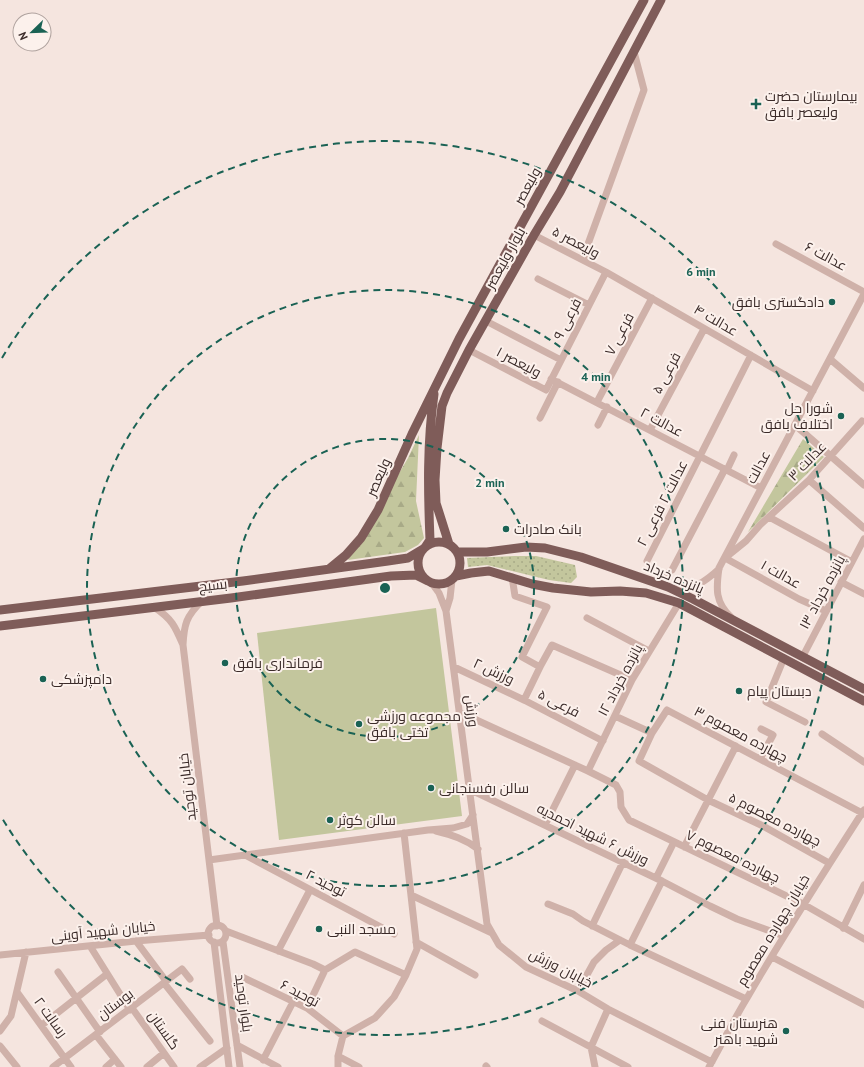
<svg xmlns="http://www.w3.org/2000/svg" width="864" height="1067" font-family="'PT Sans',Cairo,sans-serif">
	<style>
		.grass { fill: url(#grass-dots) }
		.forest { fill: url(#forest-firs) }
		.pitch { fill: #c3c69d }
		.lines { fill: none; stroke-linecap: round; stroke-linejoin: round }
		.minor { stroke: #cfb1a9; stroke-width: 7 }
		.major { stroke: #7f5c59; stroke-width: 9 }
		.ring { fill: none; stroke: #1a6254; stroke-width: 2; stroke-dasharray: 7 5 }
		.poi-dot { fill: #1a6254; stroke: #fcf1ec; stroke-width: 1.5 }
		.labels { text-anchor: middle; stroke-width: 4; stroke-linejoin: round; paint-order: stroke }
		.poi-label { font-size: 14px; fill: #3b2b29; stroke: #fcf1ec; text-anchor: start }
		.street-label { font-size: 14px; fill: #3b2b29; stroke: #fcf1ec }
		.centre { fill: #1a6254; stroke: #fcf1ec; stroke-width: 2 }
		.ring-label { font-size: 12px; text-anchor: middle; font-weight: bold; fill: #1a6254; stroke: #fcf1ec; stroke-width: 4; stroke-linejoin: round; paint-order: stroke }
	</style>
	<defs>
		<pattern id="grass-dots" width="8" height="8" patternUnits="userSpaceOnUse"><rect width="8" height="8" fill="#c3c69d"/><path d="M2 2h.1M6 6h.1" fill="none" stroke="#a8aa87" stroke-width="1.8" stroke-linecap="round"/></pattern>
		<pattern id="forest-firs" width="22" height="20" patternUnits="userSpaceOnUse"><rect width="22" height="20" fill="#c3c69d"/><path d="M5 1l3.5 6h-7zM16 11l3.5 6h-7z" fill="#a8aa87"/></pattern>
	</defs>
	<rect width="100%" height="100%" fill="#f5e5df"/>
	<path class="grass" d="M 515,556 L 536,556 L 575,565 L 577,577 L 571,583 L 549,580 L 487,565 L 468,567 L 467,558 Z"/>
	<path class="forest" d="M 419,435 L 416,501 L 424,538 L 418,545 L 405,552 L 348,560 L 408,458 Z
		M 803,439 L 824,457 L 748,532 Z"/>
	<path class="pitch" d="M 436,608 L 462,816 L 279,840 L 257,633 Z"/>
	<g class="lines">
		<path class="minor" d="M 534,235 L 606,272 L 813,391
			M 776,244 L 864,292
			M 589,263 L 588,244 L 644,90 L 634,52
			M 538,279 L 589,305
			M 486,321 L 561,360
			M 469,350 L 546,390 L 606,272
			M 830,359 L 864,388
			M 551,379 L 761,488
			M 597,402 L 652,298
			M 540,418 L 558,382
			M 598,425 L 607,407
			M 795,425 L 864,485
			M 650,430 L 704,329
			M 727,470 L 734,455
			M 809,480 L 864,528
			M 769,517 L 852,562
			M 647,561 L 751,355
			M 512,577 L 515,596 L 547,607 L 522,657 L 540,667
			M 431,582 L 439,593 L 446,611 L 487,924 L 499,945 L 526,967 L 578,991 L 608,1009 L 712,1062
			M 841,582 L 864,594
			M 654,583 L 672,570 L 725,469
			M 674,588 C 692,592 707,580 719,569
			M 154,607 C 172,619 175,626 183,645 C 184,625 186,616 202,601
			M 446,611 L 450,598 L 452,580
			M 826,611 L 799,599 L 725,558 L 746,541 L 760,525 L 809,480 L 862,421
			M 731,617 C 715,602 716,589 719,568 L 864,294
			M 587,618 L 649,651
			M 183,645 L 217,926
			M 803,656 L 864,539
			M 784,658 L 766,702 L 805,722
			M 454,667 L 524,700 L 603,741
			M 524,700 L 541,665 L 552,645 L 632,680
			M 459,712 L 588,771 L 616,785 L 620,792 L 621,807 L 629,820 L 803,904 L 864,939
			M 615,716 L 652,733 L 667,710 L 864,814
			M 652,733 L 639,761 L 708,800 L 763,826 L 829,863
			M 822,734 L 864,762
			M 760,759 L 773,735 L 761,729
			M 588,771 L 632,680 L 679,603
			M 469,789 L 662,881 L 710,906 L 737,919 L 784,936
			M 545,825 L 575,765
			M 436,831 C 452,835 465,839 478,849
			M 684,847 L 736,746
			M 245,855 L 394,934
			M 209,860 L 428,830 L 453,828 L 467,824 L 473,815
			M 656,878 L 674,842
			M 411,895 L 492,933
			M 548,904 L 573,914 L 583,921 L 630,945 L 746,999
			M208 934a9 9 0 1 1 18 0a9 9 0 1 1-18 0Z
			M 592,926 L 623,862
			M 843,928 L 864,885
			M 226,931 L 313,964 L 325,970 L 355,952 L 406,975
			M 136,941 L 166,981
			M 214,942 L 229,1067
			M 223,942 L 240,1067
			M 416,942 L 475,975
			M 630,945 L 662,881
			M 90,946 L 130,1010
			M 278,951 L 310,890
			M 0,955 L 136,941 L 209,935
			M 772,957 L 864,1005
			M 58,972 L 100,1032
			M 242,977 L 307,1008 L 343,1036
			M 164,983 L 210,1041
			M 578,991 L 594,962 L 606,950 L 620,940
			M 17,992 L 71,1067
			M 132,1008 L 174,1067
			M 307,1008 L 325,970
			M 542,1021 L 628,1067
			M 42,1025 L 107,974
			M 0,1031 L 11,1016 L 26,952
			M 96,1035 L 121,1067
			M 237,1045 L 278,1067
			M 0,1046 L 17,1067
			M 338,1056 L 359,1067
			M 263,1060 L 293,1002
			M 486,1066 L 487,1067
			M 53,1067 L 182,969 L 190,979
			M 106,1067 L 115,1059
			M 147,1067 L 164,1053
			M 200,1067 L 227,1048
			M 338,1067 L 338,1056 L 343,1036 L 375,1018 L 394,997 L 406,975 L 417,949 L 404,833
			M 595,1067 L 591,1047 L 608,1009
			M 709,1067 C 722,1044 733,1021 747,998 C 784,934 824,872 864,810"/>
		<path class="major" d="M418 563a21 21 0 1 1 42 0a21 21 0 1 1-42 0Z
			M 449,544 L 436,503 L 435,480 L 437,448 L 442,406 L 447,393 L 469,350 L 534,235 L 560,192 L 661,0
			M 426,546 L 430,540 C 428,491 427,443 434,394
			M 457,552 L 487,552 L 526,547 L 545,548 L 581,557 L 668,587 L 693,599 L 864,689
			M 329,569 L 346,555 L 361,538 L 378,510 L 412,434 L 459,339 L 644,0
			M 456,576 L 471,573 L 489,571 L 532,584 L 553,588 L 591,592 L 620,591 L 646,593 L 679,603 L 864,701
			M 0,610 L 243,581 L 388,561 L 408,558 L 423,549
			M 0,626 L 231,598 L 391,576 L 416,575 L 428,581"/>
	</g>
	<g class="ring">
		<circle cx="385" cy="588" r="149"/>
		<circle cx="385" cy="588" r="298"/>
		<path d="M2 358A447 447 0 1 1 2 818"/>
	</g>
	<g class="poi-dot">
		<path d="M754 98h4v4h4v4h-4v4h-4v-4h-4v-4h4z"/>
		<circle cx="832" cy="302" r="4"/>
		<circle cx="841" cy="416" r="4"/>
		<circle cx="506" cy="529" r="4"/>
		<circle cx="225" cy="663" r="4"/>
		<circle cx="43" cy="679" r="4"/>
		<circle cx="739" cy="691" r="4"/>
		<circle cx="359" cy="724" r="4"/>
		<circle cx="431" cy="788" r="4"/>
		<circle cx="330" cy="820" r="4"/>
		<circle cx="319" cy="929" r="4"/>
		<circle cx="786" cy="1031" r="4"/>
	</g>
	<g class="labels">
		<g class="poi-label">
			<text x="765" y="101">بیمارستان حضرت<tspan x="765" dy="16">ولیعصر بافق</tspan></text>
			<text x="824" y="307" text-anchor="end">دادگستری بافق</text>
			<text x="833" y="413" text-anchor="end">شورا حل<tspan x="833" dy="16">اختلاف بافق</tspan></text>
			<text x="514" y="534">بانک صادرات</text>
			<text x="233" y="668">فرمانداری بافق</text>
			<text x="51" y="684">دامپزشکی</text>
			<text x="747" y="696">دبستان پیام</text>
			<text x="367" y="721">مجموعه ورزشی<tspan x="367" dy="16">تختی بافق</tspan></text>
			<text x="439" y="793">سالن رفسنجانی</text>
			<text x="338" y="825">سالن کوثر</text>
			<text x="327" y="934">مسجد النبی</text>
			<text x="778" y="1028" text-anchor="end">هنرستان فنی<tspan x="778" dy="16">شهید باهنر</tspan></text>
		</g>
		<g class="street-label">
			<text transform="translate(527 186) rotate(-61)" y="5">ولیعصر</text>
			<text transform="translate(576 242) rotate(28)" y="5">ولیعصر ۵</text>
			<text transform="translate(826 256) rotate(28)" y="5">عدالت ۶</text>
			<text transform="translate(505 258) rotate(-61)" y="5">بلوار ولیعصر</text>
			<text transform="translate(567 319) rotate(-63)" y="5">فرعی ۹</text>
			<text transform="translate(716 320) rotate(30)" y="5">عدالت ۴</text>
			<text transform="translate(619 334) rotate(-62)" y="5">فرعی ۷</text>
			<text transform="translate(519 362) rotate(28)" y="5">ولیعصر ۱</text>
			<text transform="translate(666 373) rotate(-62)" y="5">فرعی ۵</text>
			<text transform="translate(662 422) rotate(28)" y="5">عدالت ۲</text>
			<text transform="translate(807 461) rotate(-46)" y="5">عدالت ۳</text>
			<text transform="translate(758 467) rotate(-62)" y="5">عدالت</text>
			<text transform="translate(378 477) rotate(-66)" y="5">ولیعصر</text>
			<text transform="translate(662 503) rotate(-63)" y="5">عدالت ۲ فرعی ۲</text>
			<text transform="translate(781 574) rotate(29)" y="5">عدالت ۱</text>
			<text transform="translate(674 577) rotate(23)" y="5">پانزده خرداد</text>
			<text transform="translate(213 585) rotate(-6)" y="5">بسیج</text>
			<text transform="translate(822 592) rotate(-62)" y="5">پانزده خرداد ۱۳</text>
			<text transform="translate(494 671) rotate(25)" y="5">ورزش ۲</text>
			<text transform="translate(620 680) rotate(-62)" y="5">پانزده خرداد ۱۲</text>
			<text transform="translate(559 703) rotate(27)" y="5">فرعی ۵</text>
			<text transform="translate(472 711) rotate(83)" y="5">ورزش</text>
			<text transform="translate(741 734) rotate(28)" y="5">چهارده معصوم ۳</text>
			<text transform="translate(187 787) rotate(-97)" y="5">خیابان توحید</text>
			<text transform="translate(775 819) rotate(27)" y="5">چهارده معصوم ۵</text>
			<text transform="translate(593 834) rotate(26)" y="5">ورزش ۶ شهید احمدیه</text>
			<text transform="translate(733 856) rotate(26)" y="5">چهارده معصوم ۷</text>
			<text transform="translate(326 883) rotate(27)" y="5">توحید ۲</text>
			<text transform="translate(773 930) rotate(-59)" y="5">خیابان چهارده معصوم</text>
			<text transform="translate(103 931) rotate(-6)" y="5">خیابان شهید آوینی</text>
			<text transform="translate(561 968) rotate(27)" y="5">خیابان ورزش</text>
			<text transform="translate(300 993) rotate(28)" y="5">توحید ۶</text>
			<text transform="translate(244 1003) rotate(82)" y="5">بلوار توحید</text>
			<text transform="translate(115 1004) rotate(-37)" y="5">بوستان</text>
			<text transform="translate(51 1017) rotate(54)" y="5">رسالت ۲</text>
			<text transform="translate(164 1030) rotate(55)" y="5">گلستان</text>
		</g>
	</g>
	<circle cx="385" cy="588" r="6" class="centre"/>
	<g class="ring-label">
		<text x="701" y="276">6 min</text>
		<text x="596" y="381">4 min</text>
		<text x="490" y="487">2 min</text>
	</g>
	<g transform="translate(32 32) rotate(247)"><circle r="19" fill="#fcf1ec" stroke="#afa29e"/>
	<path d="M0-3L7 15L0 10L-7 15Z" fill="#1a6254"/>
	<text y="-6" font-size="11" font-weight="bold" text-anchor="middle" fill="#3b2b29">N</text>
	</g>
</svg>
